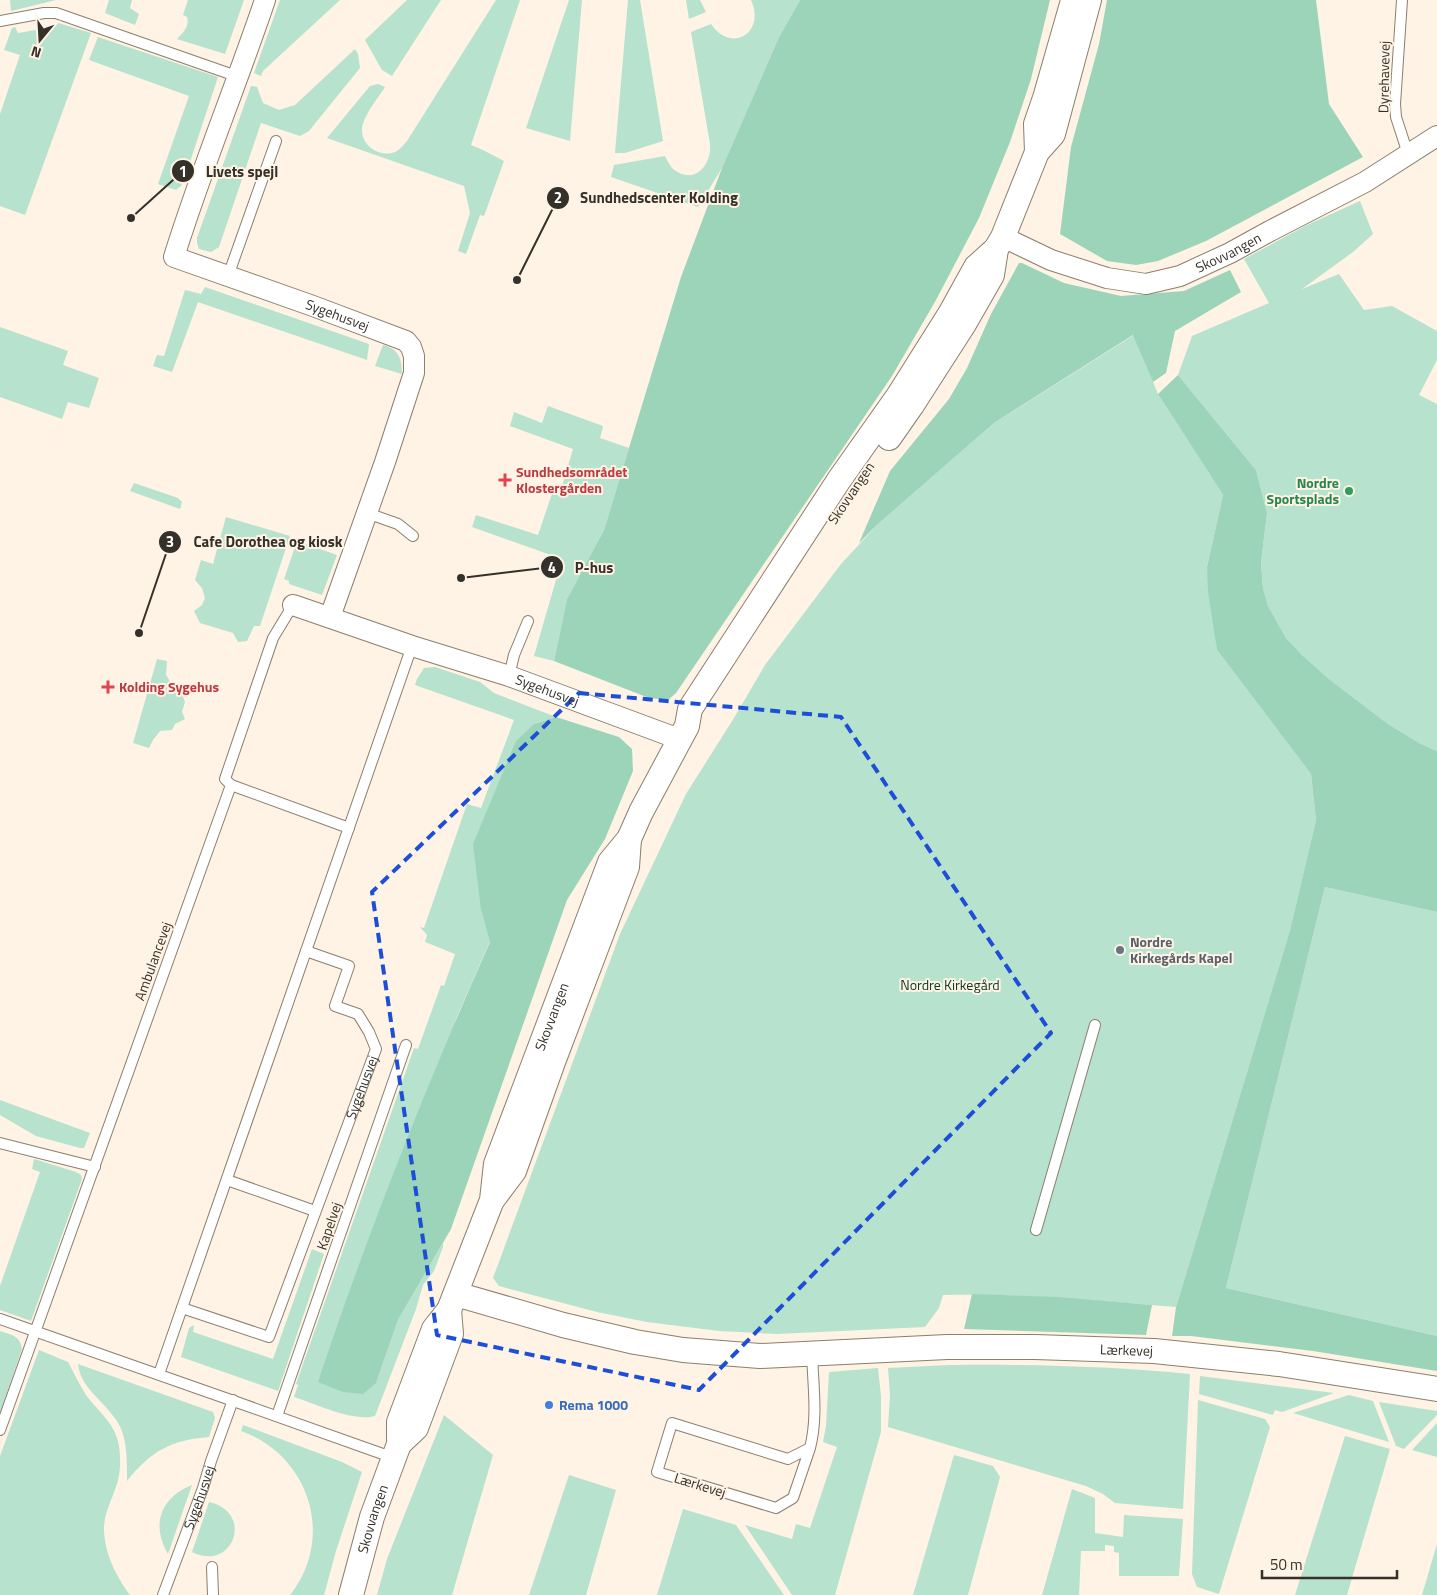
<svg xmlns="http://www.w3.org/2000/svg" width="1437" height="1595" font-family="'Titillium Web',sans-serif">
	<style>
		.green { fill: #b7e2cd }
		.forest { fill: #9cd4ba }
		.lines { fill: none; stroke-linecap: round; stroke-linejoin: round }
		.service-casing { stroke: #8b7f6d; stroke-width: 12 }
		.minor-casing { stroke: #8b7f6d; stroke-width: 22 }
		.tertiary-casing { stroke: #8b7f6d; stroke-width: 26 }
		.service { stroke: #fff; stroke-width: 10 }
		.minor { stroke: #fff; stroke-width: 20 }
		.tertiary { stroke: #fff; stroke-width: 24 }
		.marked { fill: none; stroke: #1d4ed8; stroke-width: 4; stroke-dasharray: 10 6; stroke-linejoin: round }
		.health-dot { fill: #e0444e; stroke: #fef3e4; stroke-width: 2 }
		.leisure-dot { fill: #2e9e5b; stroke: #fef3e4; stroke-width: 2 }
		.worship-dot { fill: #6b7280; stroke: #fef3e4; stroke-width: 2 }
		.shop-dot { fill: #3f7fe0; stroke: #fef3e4; stroke-width: 2 }
		.labels { text-anchor: middle; stroke-width: 4; stroke-linejoin: round; paint-order: stroke }
		.street-label { font-size: 14px; fill: #353029; stroke: #fef3e4 }
		.health-label { font-size: 14px; font-weight: bold; fill: #be3a42; stroke: #fef3e4; text-anchor: start }
		.leisure-label { font-size: 14px; font-weight: bold; fill: #27864d; stroke: #fef3e4; text-anchor: end }
		.worship-label { font-size: 14px; font-weight: bold; fill: #5b616d; stroke: #fef3e4; text-anchor: start }
		.park-label { font-size: 14px; fill: #083928; stroke: #fef3e4 }
		.shop-label { font-size: 14px; font-weight: bold; fill: #366cbe; stroke: #fef3e4; text-anchor: start }
		.leader { fill: none; stroke: #353029; stroke-width: 2 }
		.callout-dot { fill: #353029; stroke: #fef3e4; stroke-width: 2 }
		.mark-label { font-size: 15px; text-anchor: middle; font-weight: bold; fill: #fff }
		.callout-label { font-size: 15px; text-anchor: middle; font-weight: bold; fill: #353029; stroke: #fef3e4; stroke-width: 4; stroke-linejoin: round; paint-order: stroke }
	</style>
	<rect width="100%" height="100%" fill="#fef3e4"/>
	<path class="green" d="M 10,0 L 56,0 L 11,11 Z
		M 109,0 L 132,0 L 130,8 L 139,14 L 135,25 L 105,13 Z
		M 188,0 L 244,0 L 225,54 L 177,39 C 183,33 190,26 187,17 L 183,15 Z
		M 280,0 L 340,0 L 263,71 L 261,76 L 254,73 Z
		M 407,0 L 441,0 L 392,76 L 382,70 L 365,40 Z
		M 496,0 L 520,0 L 471,145 L 483,150 L 504,161 L 484,216 L 480,215 L 466,254 L 458,251 L 470,213 L 464,186 L 327,138 L 370,86 L 378,84 L 385,87 C 378,98 363,116 362,129 C 361,146 380,158 395,152 C 400,150 404,144 407,141 Z
		M 569,0 L 582,0 L 570,141 L 526,128 Z
		M 628,0 L 640,0 L 663,141 L 625,153 L 615,153 Z
		M 686,0 L 700,0 L 706,12 L 689,19 Z
		M 751,0 L 800,0 L 779,37 L 722,168 L 698,207 L 611,177 L 614,165 L 665,156 C 667,160 670,166 673,169 C 694,186 712,165 710,144 L 691,32 L 711,24 C 731,54 766,33 751,0 Z
		M 55,22 L 91,33 L 25,215 L 0,206 L 0,114 L 20,55 L 4,50 L 12,28 L 15,27 L 18,33 L 53,27 Z
		M 98,37 L 218,77 L 188,168 L 181,186 L 176,190 L 158,184 L 189,96 L 89,60 Z
		M 355,49 L 358,54 L 360,68 L 309,131 L 300,136 L 261,123 L 219,247 L 211,252 L 199,249 L 197,243 L 197,238 L 251,86 L 257,87 L 263,103 L 279,110 L 295,105 Z
		M 1360,201 L 1373,234 L 1353,252 L 1302,289 L 1339,274 L 1364,310 L 1392,306 L 1437,331 L 1437,360 L 1419,395 L 1437,404 L 1437,751 L 1421,744 L 1388,724 L 1329,679 L 1302,655 L 1286,638 L 1268,606 L 1263,588 L 1261,563 L 1267,513 L 1256,470 L 1178,375 L 1192,336 L 1269,303 L 1244,259 L 1307,225 Z
		M 205,287 L 369,344 L 367,360 L 198,302 L 172,372 L 153,366 L 157,355 L 164,356 L 185,290 L 201,294 Z
		M 0,327 L 68,351 L 63,365 L 99,378 L 89,408 L 68,402 L 62,419 L 0,397 Z
		M 1134,335 L 1158,394 L 1223,495 L 1207,567 L 1217,650 L 1311,774 L 1316,820 L 1290,930 L 1176,1307 C 1098,1301 1021,1293 943,1295 L 939,1308 L 925,1327 L 777,1334 L 719,1331 L 647,1322 L 597,1312 L 499,1286 L 493,1278 L 620,934 L 686,794 L 734,718 L 765,665 L 841,564 L 878,524 L 994,423 Z
		M 383,345 C 399,349 402,359 402,374 L 375,366 Z
		M 548,406 L 603,426 L 600,438 L 629,448 L 604,530 L 567,599 L 554,661 L 534,656 L 562,559 L 472,527 L 476,515 L 538,535 L 555,485 L 562,486 L 573,449 L 510,426 L 514,412 L 542,423 Z
		M 134,483 L 178,498 L 182,502 L 180,509 L 130,491 Z
		M 226,517 L 290,536 L 260,626 L 254,626 L 247,641 L 238,642 L 233,633 L 200,623 L 194,611 L 202,605 L 205,598 L 202,588 L 195,580 L 201,560 L 213,564 Z
		M 297,541 L 337,555 L 322,595 L 289,584 L 289,581 L 284,579 Z
		M 157,659 L 167,661 L 166,675 L 171,683 L 182,687 L 182,694 L 185,702 L 182,712 L 185,719 L 175,724 L 172,730 L 160,731 L 153,740 L 149,748 L 133,743 Z
		M 435,667 L 480,682 L 494,693 L 556,717 L 534,724 L 481,910 L 490,941 L 456,1019 L 376,1383 L 398,1320 L 443,1243 L 443,1247 L 434,1271 L 423,1285 L 416,1309 L 375,1416 C 353,1422 316,1404 294,1397 L 298,1385 L 296,1384 L 414,1048 L 418,1049 L 441,985 L 444,986 L 455,954 L 425,942 L 427,935 L 420,927 L 424,928 L 467,804 L 481,808 L 514,720 L 415,685 L 417,679 L 424,668 Z
		M 1325,887 L 1437,912 L 1437,1336 L 1226,1288 Z
		M 0,1100 L 90,1133 L 84,1148 L 80,1148 L 36,1136 L 0,1115 Z
		M 34,1159 L 76,1172 L 81,1175 L 82,1179 L 31,1321 L 0,1310 L 0,1286 L 40,1172 L 32,1169 Z
		M 312,1249 L 324,1254 L 278,1391 L 181,1357 L 189,1328 L 194,1325 L 193,1332 L 273,1359 Z
		M 0,1331 C 11,1335 20,1335 22,1349 L 0,1413 Z
		M 39,1350 L 68,1362 C 74,1373 79,1384 86,1395 C 97,1410 112,1421 117,1438 C 121,1450 121,1469 118,1480 C 114,1496 104,1512 104,1528 C 104,1553 116,1576 130,1595 L 0,1595 L 0,1456 Z
		M 78,1364 L 213,1412 L 215,1418 L 209,1437 C 171,1440 151,1451 127,1481 C 127,1460 128,1434 114,1417 C 101,1399 80,1386 78,1364 Z
		M 949,1365 C 1029,1364 1110,1366 1190,1374 L 1183,1509 L 1115,1503 L 1103,1494 L 1086,1486 L 888,1427 L 890,1395 L 888,1368 Z
		M 878,1368 L 881,1396 L 881,1432 L 835,1595 L 792,1595 L 745,1525 L 792,1539 L 796,1524 L 810,1528 L 837,1447 L 823,1442 L 826,1426 L 829,1372 Z
		M 1200,1376 L 1334,1393 L 1282,1412 L 1275,1410 L 1273,1415 L 1199,1394 Z
		M 1349,1395 L 1373,1401 L 1389,1442 L 1293,1413 Z
		M 1198,1400 L 1265,1419 L 1270,1427 L 1219,1594 L 1197,1587 L 1192,1574 Z
		M 1379,1402 L 1437,1411 L 1437,1415 L 1404,1449 L 1396,1446 Z
		M 444,1415 L 493,1455 L 452,1595 L 377,1595 L 387,1559 Z
		M 1437,1423 L 1437,1457 L 1412,1450 Z
		M 243,1425 L 342,1462 L 362,1472 L 336,1551 L 324,1595 L 290,1595 C 336,1537 309,1455 241,1431 Z
		M 1345,1436 L 1390,1449 L 1347,1595 L 1295,1595 Z
		M 954,1455 L 993,1466 L 1000,1477 L 968,1595 L 913,1595 Z
		M 569,1475 L 616,1490 L 586,1595 L 529,1595 Z
		M 192,1485 L 168,1554 C 151,1525 160,1498 192,1485 Z
		M 1072,1489 L 1095,1498 L 1095,1533 L 1123,1537 L 1124,1515 L 1183,1519 L 1179,1576 L 1119,1576 L 1119,1553 L 1114,1552 L 1114,1546 L 1105,1545 L 1105,1551 L 1081,1551 L 1079,1595 L 1042,1595 Z
		M 209,1502 C 255,1512 233,1573 192,1552 Z
		M 683,1509 L 736,1525 L 784,1595 L 657,1595 Z
		M 1437,1544 L 1437,1595 L 1422,1595 Z"/>
	<path class="forest" d="M 800,0 L 1050,0 L 1031,79 L 1010,142 L 979,218 L 936,300 L 892,376 L 676,693 L 668,700 L 649,698 L 554,661 L 567,599 L 604,530 L 681,277 L 722,168 L 779,37 Z
		M 1107,0 L 1316,0 L 1329,104 L 1363,157 L 1206,241 L 1158,261 L 1136,265 L 1107,261 L 1060,234 L 1071,147 L 1099,44 Z
		M 1019,263 L 1022,263 L 1064,283 L 1121,296 L 1184,291 L 1230,270 L 1241,292 L 1175,331 L 1166,373 L 1153,382 L 1133,335 L 994,423 L 878,524 L 859,543 L 890,471 L 949,399 L 967,368 L 991,314 Z
		M 1178,375 L 1256,470 L 1267,513 L 1261,563 L 1263,588 L 1268,606 L 1286,638 L 1302,655 L 1329,679 L 1388,724 L 1421,744 L 1437,751 L 1437,912 L 1325,887 L 1226,1288 L 1437,1336 L 1437,1371 L 1313,1351 L 1191,1336 L 1172,1336 L 1176,1307 L 1290,930 L 1316,820 L 1311,774 L 1217,650 L 1208,591 L 1207,567 L 1223,495 L 1158,394 Z
		M 556,717 L 619,737 L 632,749 L 633,771 L 605,839 L 567,900 L 451,1229 L 398,1320 L 376,1383 L 363,1394 L 343,1392 L 318,1382 C 368,1232 426,1086 490,942 L 481,910 L 473,844 L 516,741 L 534,724 Z
		M 972,1294 L 1058,1297 L 1152,1305 L 1146,1335 L 964,1329 Z"/>
	<g class="lines">
		<g class="service-casing">
			<g id="service">
				<path d="M 1402,0 L 1395,104 L 1396,117 L 1408,154"/>
				<path d="M 0,21 L 44,13 L 56,13 L 239,77"/>
				<path d="M 228,276 L 276,141"/>
				<path d="M 367,513 L 398,524 L 413,536"/>
				<path d="M 509,676 L 514,655 L 528,621"/>
				<path d="M 231,785 L 349,828"/>
				<path d="M 0,1143 L 95,1167"/>
				<path d="M 227,1180 L 315,1211"/>
				<path d="M 1036,1230 L 1095,1025"/>
				<path id="s1" d="M 182,1308 L 269,1337 L 376,1049 L 369,1032 L 358,1014 L 335,1006 L 349,966 L 306,951"/>
				<path d="M 0,1319 C 131,1365 263,1411 394,1458"/>
				<path d="M 159,1374 L 412,646"/>
				<path d="M 277,1416 L 406,1045"/>
				<path d="M 0,1430 L 231,785 L 225,779 L 273,638 L 293,605"/>
				<path d="M 810,1448 L 793,1498 L 776,1508 L 657,1472 L 672,1423 L 788,1459 L 810,1448 C 818,1417 813,1385 812,1354"/>
				<path d="M 212,1567 L 213,1595"/>
				<path id="s2" d="M 163,1595 L 203,1488 L 211,1461 L 233,1400"/>
			</g>
		</g>
		<g class="minor-casing">
			<g id="minor">
				<path id="s3" d="M 265,0 C 236,86 201,170 174,257 L 313,306 L 406,341 L 411,347 L 414,356 L 414,373 L 385,462 L 330,617"/>
				<path id="s4" d="M 1003,237 L 1051,260 L 1107,278 L 1146,284 L 1180,276 L 1230,253 L 1270,231 L 1365,182 L 1437,136"/>
				<path id="s5" d="M 293,605 L 412,646 L 509,676 L 679,739"/>
			</g>
		</g>
		<g class="tertiary-casing">
			<g id="tertiary">
				<path d="M 1037,152 L 1036,124 L 1045,98 L 1072,4"/>
				<path d="M 889,438 L 912,405 L 964,324 L 992,275 L 996,249"/>
				<path d="M 493,1199 L 514,1171 L 553,1062 L 627,867 L 629,839"/>
				<path id="s6" d="M 456,1294 L 563,1325 L 635,1342 L 683,1350 L 760,1356 L 947,1347 L 1035,1347 L 1154,1351 L 1279,1364 L 1437,1389"/>
				<path d="M 399,1444 L 416,1428 L 451,1334 L 449,1310"/>
				<path id="s7" d="M 351,1595 L 372,1517 L 399,1444 L 399,1422 L 434,1329 L 449,1310 L 492,1200 L 496,1164 L 610,862 L 629,839 L 641,812 L 687,726 L 690,709 L 839,480 L 899,395 L 950,314 L 976,267 L 996,249 L 1003,237 L 1037,152 L 1053,134 L 1089,0"/>
			</g>
		</g>
		<use href="#service" class="service"/>
		<use href="#minor" class="minor"/>
		<use href="#tertiary" class="tertiary"/>
	</g>
	<path class="marked" d="M 579,693 L 841,717 L 1051,1033 L 699,1390 L 437,1335 L 372,892 Z"/>
	<g class="health-dot">
		<path d="M502.5 472.5h5v5h5v5h-5v5h-5v-5h-5v-5h5z"/>
		<path d="M105.5 679.5h5v5h5v5h-5v5h-5v-5h-5v-5h5z"/>
	</g>
	<circle class="leisure-dot" cx="1349" cy="491" r="5"/>
	<circle class="worship-dot" cx="1120" cy="950" r="5"/>
	<circle class="shop-dot" cx="549" cy="1405" r="5"/>
	<g class="labels">
		<g class="street-label">
			<text transform="translate(1384 77) rotate(-89)" y="5">Dyrehavevej</text>
			<text dy="5" stroke="none"><textPath href="#s4" startOffset="240">Skovvangen</textPath></text>
			<text dy="5" stroke="none"><textPath href="#s3" startOffset="446">Sygehusvej</textPath></text>
			<text transform="translate(851 493) rotate(-56)" y="5">Skovvangen</text>
			<text dy="5" stroke="none"><textPath href="#s5" startOffset="268">Sygehusvej</textPath></text>
			<text transform="translate(153 961) rotate(-70)" y="5">Ambulancevej</text>
			<text dy="5" stroke="none"><textPath href="#s7" startOffset="616">Skovvangen</textPath></text>
			<text dy="5" stroke="none"><textPath href="#s1" startOffset="358">Sygehusvej</textPath></text>
			<text transform="translate(329 1226) rotate(-71)" y="5">Kapelvej</text>
			<text dy="5" stroke="none"><textPath href="#s6" startOffset="678">Lærkevej</textPath></text>
			<text transform="translate(700 1485) rotate(17)" y="5">Lærkevej</text>
			<text dy="5" stroke="none"><textPath href="#s2" startOffset="104">Sygehusvej</textPath></text>
			<text dy="5" stroke="none"><textPath href="#s7" startOffset="79">Skovvangen</textPath></text>
		</g>
		<g class="health-label">
			<text x="516" y="477">Sundhedsområdet<tspan x="516" dy="16">Klostergården</tspan></text>
			<text x="119" y="692">Kolding Sygehus</text>
		</g>
		<g class="leisure-label">
			<text x="1339" y="488">Nordre<tspan x="1339" dy="16">Sportsplads</tspan></text>
		</g>
		<g class="worship-label">
			<text x="1130" y="947">Nordre<tspan x="1130" dy="16">Kirkegårds Kapel</tspan></text>
		</g>
		<g class="park-label">
			<text x="950" y="990">Nordre Kirkegård</text>
		</g>
		<g class="shop-label">
			<text x="559" y="1410">Rema 1000</text>
		</g>
	</g>
	<path class="leader" d="M131 218L183 171M517 280L558 198M139 633L170 542M461 578L552 567"/>
	<g class="callout-dot">
		<circle cx="131" cy="218" r="5"/>
		<circle cx="517" cy="280" r="5"/>
		<circle cx="139" cy="633" r="5"/>
		<circle cx="461" cy="578" r="5"/>
		<circle cx="183" cy="171" r="12"/>
		<circle cx="558" cy="198" r="12"/>
		<circle cx="170" cy="542" r="12"/>
		<circle cx="552" cy="567" r="12"/>
	</g>
	<g class="mark-label">
		<text x="183" y="177">1</text>
		<text x="558" y="203">2</text>
		<text x="170" y="547">3</text>
		<text x="552" y="573">4</text>
	</g>
	<g class="callout-label">
		<text x="242" y="177">Livets spejl</text>
		<text x="659" y="203">Sundhedscenter Kolding</text>
		<text x="268" y="547">Cafe Dorothea og kiosk</text>
		<text x="594" y="573">P-hus</text>
	</g>
	<g transform="translate(40 40) rotate(198)" stroke="#fef3e4" stroke-width="4" paint-order="stroke">
	<path d="M0-4L9 19L0 12L-9 19Z" fill="#353029"/>
	<text y="-8" font-size="14" font-weight="bold" text-anchor="middle" fill="#353029">N</text>
	</g>
	<path d="M1262 1570v8h135v-8" fill="none" stroke="#353029" stroke-width="2.5"/>
	<text x="1270" y="1570" font-size="15" fill="#353029" stroke="#fef3e4" stroke-width="4" paint-order="stroke">50 m</text>
</svg>
